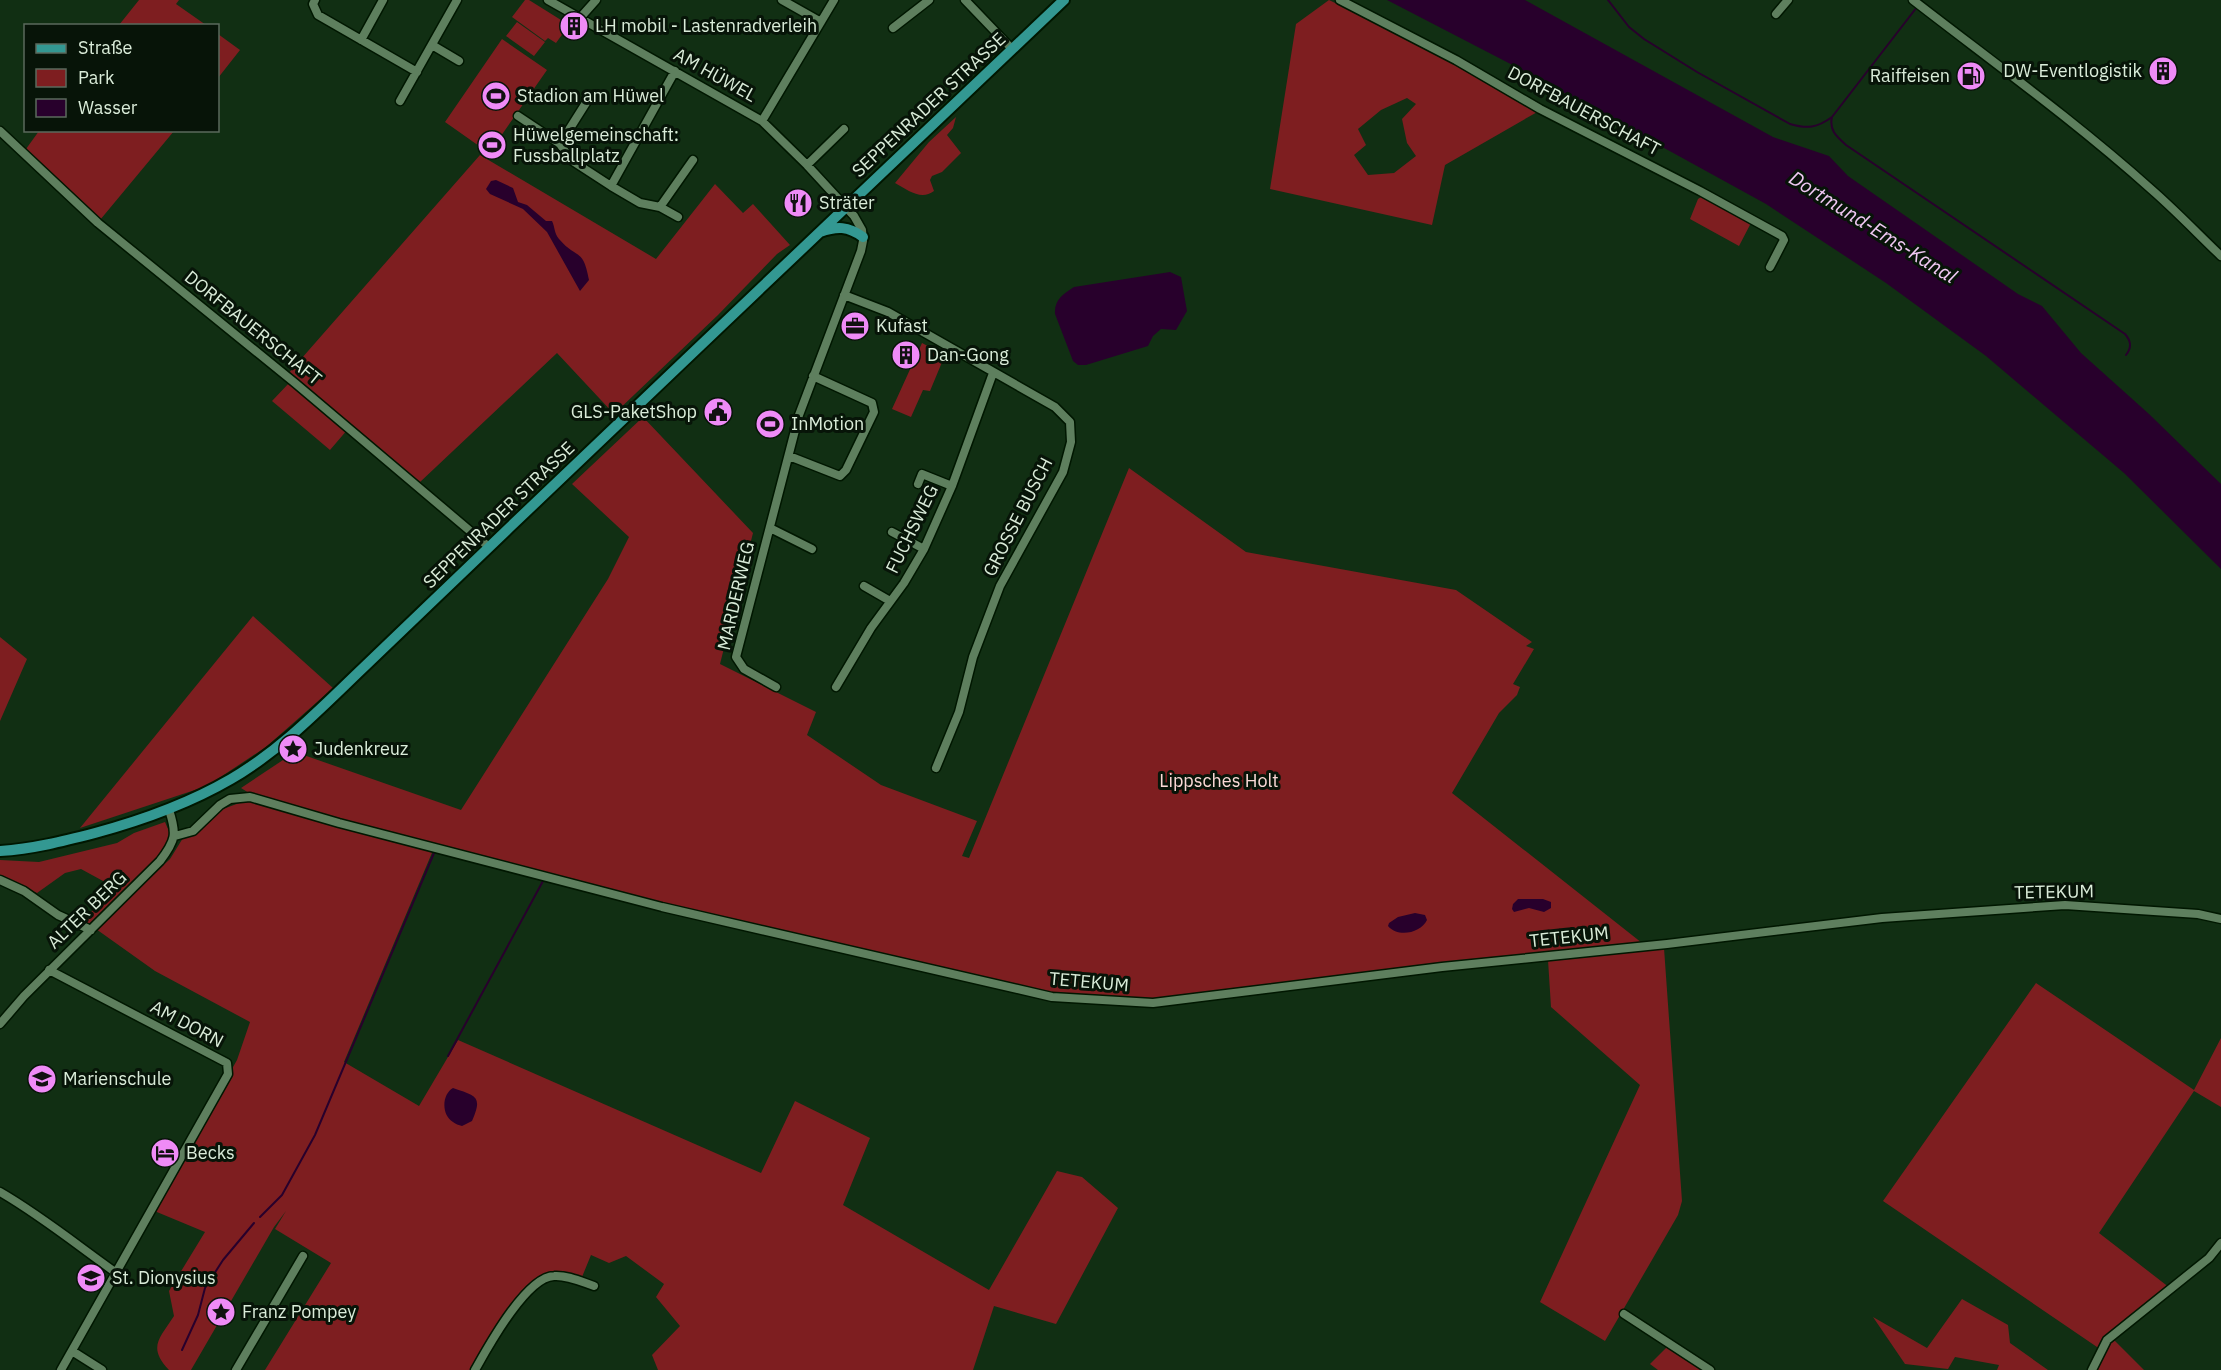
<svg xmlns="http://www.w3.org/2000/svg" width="2221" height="1370" font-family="'IBM Plex Sans',sans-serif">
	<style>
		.green { fill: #7e1e20; fill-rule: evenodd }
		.water { fill: #28002c }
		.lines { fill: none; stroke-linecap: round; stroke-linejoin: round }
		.stream { stroke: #28002c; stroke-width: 2 }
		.minor-casing { stroke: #001700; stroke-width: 11 }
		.major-casing { stroke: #001700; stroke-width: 14 }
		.minor { stroke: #5e7f5e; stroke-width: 8 }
		.major { stroke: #339892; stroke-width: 10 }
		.labels { text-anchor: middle; stroke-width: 6; stroke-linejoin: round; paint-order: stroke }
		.poi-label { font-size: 18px; fill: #daecd9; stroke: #071408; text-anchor: start }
		.street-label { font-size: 18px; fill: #daecd9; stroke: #071408 }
		.park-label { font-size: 18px; fill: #fbd9d6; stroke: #071408 }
		.water-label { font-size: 20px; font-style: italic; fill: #f1c8f4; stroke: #071408 }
	</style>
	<rect width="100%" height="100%" fill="#112f13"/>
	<path class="green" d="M 139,0 L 179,0 L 176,4 L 206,25 L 119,25 Z
		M 525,0 L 529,0 L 569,25 L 556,43 L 548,38 L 545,41 L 512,17 Z
		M 1329,0 L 1457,63 L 1539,111 L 1445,165 L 1432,225 L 1270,189 L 1296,24 ZM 1407,98 L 1416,104 L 1402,119 L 1407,143 L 1416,156 L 1394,173 L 1368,175 L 1354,155 L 1366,145 L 1358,129 L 1381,110 Z
		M 517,22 L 545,42 L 534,56 L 506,36 Z
		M 218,34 L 240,50 L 218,78 Z
		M 502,39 L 547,70 L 489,153 L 445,122 Z
		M 956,117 L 953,128 L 947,135 L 961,153 L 942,172 L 932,176 L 930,180 L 934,191 C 921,201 908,190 895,183 L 929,142 Z
		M 39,131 L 174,131 L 100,220 L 26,149 Z
		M 480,155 L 656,259 L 715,184 L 743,213 L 753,204 L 790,245 L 777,254 L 718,315 L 614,414 L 557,353 L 419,483 L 287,375 Z
		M 1704,195 L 1752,221 L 1739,246 L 1690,219 L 1698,199 Z
		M 922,343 L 945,355 L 930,391 L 923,390 L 911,417 L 892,409 Z
		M 290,382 L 348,429 L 330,450 L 272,401 Z
		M 643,417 L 753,533 L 720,664 L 816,712 L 807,735 L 881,785 L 977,821 L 962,856 L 969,858 L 1129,468 L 1246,552 L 1456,590 L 1532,642 L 1526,646 L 1534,649 L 1513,684 L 1520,687 L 1517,695 L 1499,713 L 1452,793 L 1642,943 L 1441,963 L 1321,981 L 1155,1000 L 1054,995 L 663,906 L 257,798 L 241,788 L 295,752 L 461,810 L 608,579 L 629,537 L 572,484 Z
		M 253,616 L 333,688 L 266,747 L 207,786 L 80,828 Z
		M 0,637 L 27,659 L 0,721 Z
		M 258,801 L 434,848 L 344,1062 L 419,1106 L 458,1040 L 761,1173 L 795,1101 L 870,1138 L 843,1205 L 989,1290 L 1057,1171 L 1082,1177 L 1118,1208 L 1056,1324 L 994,1306 L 973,1370 L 658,1370 L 652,1355 L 680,1326 L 656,1297 L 664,1284 L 626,1256 L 609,1263 L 591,1255 L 582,1277 L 569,1275 L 533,1284 L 473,1370 L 265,1370 L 331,1263 L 275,1229 L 286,1211 L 274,1227 L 191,1370 L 169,1370 C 147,1347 160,1338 174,1316 L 169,1291 L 205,1232 L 152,1210 L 237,1060 L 250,1022 L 155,971 L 96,929 L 170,859 L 183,838 L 197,830 L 223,809 L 242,802 Z
		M 165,822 L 171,836 L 161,856 L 90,925 L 83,921 L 114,887 L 81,869 L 65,873 L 37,893 L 0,876 L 0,860 L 39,862 L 117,843 L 134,833 Z
		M 1664,948 L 1682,1201 L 1678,1215 L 1605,1341 L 1540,1302 L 1640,1085 L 1551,1007 L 1548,960 Z
		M 2036,983 L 2194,1090 L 2221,1038 L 2221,1107 L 2194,1091 L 2099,1233 L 2170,1288 L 2110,1336 L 2144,1370 L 2093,1370 L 2101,1352 L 2097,1347 L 1883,1201 Z
		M 1962,1299 L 2008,1325 L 2010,1343 L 2048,1370 L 1997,1370 L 1999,1365 L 1955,1357 L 1948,1369 L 1905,1364 L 1873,1317 L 1927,1348 Z
		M 1668,1346 L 1705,1370 L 1658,1370 L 1650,1364 Z"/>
	<path class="water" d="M 1387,0 L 1525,0 L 1773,137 L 1829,156 L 1848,176 L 2018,294 L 2042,306 L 2081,353 L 2149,414 L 2221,484 L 2221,569 L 2124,473 L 1986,356 L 1886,283 L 1766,204 L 1526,72 Z
		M 496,180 L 513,188 L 518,202 L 527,205 L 546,221 L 552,221 C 555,227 554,233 559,239 C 577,260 583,247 589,280 L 580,291 L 547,232 L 523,209 L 490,194 L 486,189 L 491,181 Z
		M 1170,272 L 1181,277 L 1187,311 L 1176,330 L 1161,329 L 1153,336 L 1148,346 L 1086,365 L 1078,365 L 1073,361 L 1055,314 C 1054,300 1063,294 1074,287 Z
		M 1518,899 L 1543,899 L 1551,902 L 1551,908 L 1544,912 L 1529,908 L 1514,912 L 1512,909 L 1513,904 Z
		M 1415,913 L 1425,915 L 1427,920 C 1421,933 1398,938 1388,926 L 1389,923 L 1398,917 Z
		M 453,1088 C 476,1096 483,1096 472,1121 L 462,1126 C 459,1125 455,1124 453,1122 C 441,1115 442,1094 453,1088 Z"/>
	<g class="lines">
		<path class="stream" d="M 1608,0 L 1629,27 L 1644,39 L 1697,72 L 1790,124 C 1807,129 1817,128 1832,117
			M 1917,7 L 1832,117 C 1829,130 1836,136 1846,145 L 2125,334 C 2131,341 2132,347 2126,355
			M 448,1056 L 543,881
			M 260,1217 L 282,1195 L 315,1135 L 434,853
			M 182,1350 L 198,1315 L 205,1288 L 223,1260 L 254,1223"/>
		<g class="minor-casing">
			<path id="minor" d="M 315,0 L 313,4 L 318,15 L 417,72
				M 548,0 L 762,121 L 807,165 L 854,216 L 862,230 L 863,241 L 861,251 L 799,415 L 736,657 L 744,669 L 776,687
				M 782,0 L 821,22
				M 965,0 L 1012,49
				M 1340,0 L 1456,60 L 1540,109 L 1700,191 L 1782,236 L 1784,240 L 1770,267
				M 1913,0 C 1993,62 2076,122 2152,190 C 2176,211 2198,234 2221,256
				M 1776,14 L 1788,0
				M 580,18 L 596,0
				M 893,28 L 929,0
				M 361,40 L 383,0
				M 432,45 L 459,61
				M 400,101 L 457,0
				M 518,116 L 560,144 L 571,160 L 611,186 L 640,203 L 660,207 L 678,217
				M 762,121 L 834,0
				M 0,131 L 98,223 L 295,383 L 489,547
				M 560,144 L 591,95
				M 807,165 L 844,129
				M 611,186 L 675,71
				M 660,207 L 693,160
				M 844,295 L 888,312 L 1055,407 L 1070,422 L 1071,442 L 1063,472 L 1000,586 L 973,657 L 959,712 L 936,768
				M 789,456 L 840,476 L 846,470 L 874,412 L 872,403 L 813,376
				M 918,484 L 922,474 L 952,486
				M 770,528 L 812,549
				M 892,532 L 924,549
				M 864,586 L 890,601
				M 836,687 L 871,628 L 904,583 L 924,549 L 952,486 L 993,373
				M 175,836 L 193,831 L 220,805 L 230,799 L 250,797 L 339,823 L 662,907 L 1052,997 L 1153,1003 L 1442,967 L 1667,944 L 1882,918 L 2065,905 L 2198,914 L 2221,919
				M 0,880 L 24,891 L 58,915 L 91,930
				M 49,970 L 227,1063 L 228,1074 L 61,1370
				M 0,1024 L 24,996 L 160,861 C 176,840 177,834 169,810
				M 0,1192 C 40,1215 77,1245 115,1272
				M 1624,1314 L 1710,1370
				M 72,1351 L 102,1370
				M 236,1370 L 303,1256
				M 475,1370 C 488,1347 526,1277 554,1276 C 568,1275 582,1282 594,1286
				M 2092,1370 L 2107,1340 L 2209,1258 L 2221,1243"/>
		</g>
		<g class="major-casing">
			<path id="major" d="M 820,232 C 837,226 848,226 863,237
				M 0,851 C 33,849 64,841 95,833 C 143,820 188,804 231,779 C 281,750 322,707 364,667 C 412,621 461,574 509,528 C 694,352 878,175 1064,0"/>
		</g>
		<use href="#minor" class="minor"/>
		<use href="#major" class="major"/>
	</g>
	<defs>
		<g id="building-disc" transform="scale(1.5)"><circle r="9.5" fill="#ef8bf7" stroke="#071408"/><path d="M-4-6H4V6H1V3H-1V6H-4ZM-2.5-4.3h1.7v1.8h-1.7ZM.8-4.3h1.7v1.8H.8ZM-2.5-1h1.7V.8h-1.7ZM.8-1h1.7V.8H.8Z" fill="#111"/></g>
		<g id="fuel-disc" transform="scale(1.5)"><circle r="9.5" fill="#ef8bf7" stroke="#071408"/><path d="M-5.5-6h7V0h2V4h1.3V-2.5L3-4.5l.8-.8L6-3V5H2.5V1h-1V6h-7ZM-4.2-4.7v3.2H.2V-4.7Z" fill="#111"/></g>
		<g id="stadium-disc" transform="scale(1.5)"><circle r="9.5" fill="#ef8bf7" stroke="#071408"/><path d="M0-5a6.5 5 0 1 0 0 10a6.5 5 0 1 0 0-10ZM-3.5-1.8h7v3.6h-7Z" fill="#111"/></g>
		<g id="restaurant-disc" transform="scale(1.5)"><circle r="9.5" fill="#ef8bf7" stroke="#071408"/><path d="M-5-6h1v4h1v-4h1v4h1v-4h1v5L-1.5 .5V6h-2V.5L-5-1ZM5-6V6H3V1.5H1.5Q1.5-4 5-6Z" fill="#111"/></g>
		<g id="office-disc" transform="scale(1.5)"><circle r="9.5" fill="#ef8bf7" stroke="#071408"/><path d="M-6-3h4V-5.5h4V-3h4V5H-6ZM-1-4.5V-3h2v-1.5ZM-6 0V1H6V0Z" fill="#111"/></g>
		<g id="civic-disc" transform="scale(1.5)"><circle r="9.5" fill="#ef8bf7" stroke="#071408"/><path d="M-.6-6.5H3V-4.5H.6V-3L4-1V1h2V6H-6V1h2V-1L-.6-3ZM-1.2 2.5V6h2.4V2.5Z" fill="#111"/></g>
		<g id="sight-disc" transform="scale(1.5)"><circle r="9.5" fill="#ef8bf7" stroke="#071408"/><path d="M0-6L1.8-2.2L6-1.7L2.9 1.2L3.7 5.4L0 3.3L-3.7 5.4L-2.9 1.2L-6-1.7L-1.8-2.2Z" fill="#111"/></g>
		<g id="school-disc" transform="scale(1.5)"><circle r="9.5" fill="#ef8bf7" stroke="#071408"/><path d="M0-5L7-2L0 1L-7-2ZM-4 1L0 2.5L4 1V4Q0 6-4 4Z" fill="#111"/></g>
		<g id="hotel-disc" transform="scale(1.5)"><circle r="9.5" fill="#ef8bf7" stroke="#071408"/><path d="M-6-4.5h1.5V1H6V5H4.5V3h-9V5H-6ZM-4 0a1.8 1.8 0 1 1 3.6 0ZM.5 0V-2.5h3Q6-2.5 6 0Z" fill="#111"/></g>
	</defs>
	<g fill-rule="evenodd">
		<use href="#building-disc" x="574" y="26"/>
		<use href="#building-disc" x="2163" y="71"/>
		<use href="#fuel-disc" x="1971" y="76"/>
		<use href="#stadium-disc" x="496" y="96"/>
		<use href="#stadium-disc" x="492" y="145"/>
		<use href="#restaurant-disc" x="798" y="203"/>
		<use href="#office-disc" x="855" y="326"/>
		<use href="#building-disc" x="906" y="355"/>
		<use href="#civic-disc" x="718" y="412"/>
		<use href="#stadium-disc" x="770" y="424"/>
		<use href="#sight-disc" x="293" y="749"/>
		<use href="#school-disc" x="42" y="1079"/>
		<use href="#hotel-disc" x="165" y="1153"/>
		<use href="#school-disc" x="91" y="1278"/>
		<use href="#sight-disc" x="221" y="1312"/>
	</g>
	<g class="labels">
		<g class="poi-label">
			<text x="595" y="32">LH mobil - Lastenradverleih</text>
			<text x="2142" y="77" text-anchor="end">DW-Eventlogistik</text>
			<text x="1950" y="82" text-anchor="end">Raiffeisen</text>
			<text x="517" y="102">Stadion am Hüwel</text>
			<text x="513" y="141">Hüwelgemeinschaft:<tspan x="513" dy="21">Fussballplatz</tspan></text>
			<text x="819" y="209">Sträter</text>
			<text x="876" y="332">Kufast</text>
			<text x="927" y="361">Dan-Gong</text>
			<text x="697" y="418" text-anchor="end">GLS-PaketShop</text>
			<text x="791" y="430">InMotion</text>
			<text x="314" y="755">Judenkreuz</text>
			<text x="63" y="1085">Marienschule</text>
			<text x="186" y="1159">Becks</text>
			<text x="112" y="1284">St. Dionysius</text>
			<text x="242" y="1318">Franz Pompey</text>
		</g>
		<g class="street-label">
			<text transform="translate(715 75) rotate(29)" y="6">AM HÜWEL</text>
			<text transform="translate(929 105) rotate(-43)" y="6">SEPPENRADER STRASSE</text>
			<text transform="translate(1584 111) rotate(28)" y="6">DORFBAUERSCHAFT</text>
			<text transform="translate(253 328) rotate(39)" y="6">DORFBAUERSCHAFT</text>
			<text transform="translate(499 515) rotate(-44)" y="6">SEPPENRADER STRASSE</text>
			<text transform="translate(1018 517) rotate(-63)" y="6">GROSSE BUSCH</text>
			<text transform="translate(912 529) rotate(-64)" y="6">FUCHSWEG</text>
			<text transform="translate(736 596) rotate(-77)" y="6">MARDERWEG</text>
			<text transform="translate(2054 892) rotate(-1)" y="6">TETEKUM</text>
			<text transform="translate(87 910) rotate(-44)" y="6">ALTER BERG</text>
			<text transform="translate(1569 937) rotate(-6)" y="6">TETEKUM</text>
			<text transform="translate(1089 982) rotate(5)" y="6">TETEKUM</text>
			<text transform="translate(187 1024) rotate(28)" y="6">AM DORN</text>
		</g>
		<g class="park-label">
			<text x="1219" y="787">Lippsches Holt</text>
		</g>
		<g class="water-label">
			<text transform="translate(1873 227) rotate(32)" y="7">Dortmund-Ems-Kanal</text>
		</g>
	</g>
	<rect x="24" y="24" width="195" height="108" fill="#071408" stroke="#5b6a5c" stroke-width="1.5"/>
	<rect x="36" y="44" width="30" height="9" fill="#339892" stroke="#5b6a5c" stroke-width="1.5"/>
	<text x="78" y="54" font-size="18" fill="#daecd9">Straße</text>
	<rect x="36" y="69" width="30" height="18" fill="#7e1e20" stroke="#5b6a5c" stroke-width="1.5"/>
	<text x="78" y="84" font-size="18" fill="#daecd9">Park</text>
	<rect x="36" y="99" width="30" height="18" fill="#28002c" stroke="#5b6a5c" stroke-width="1.5"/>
	<text x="78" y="114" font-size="18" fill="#daecd9">Wasser</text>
</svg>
